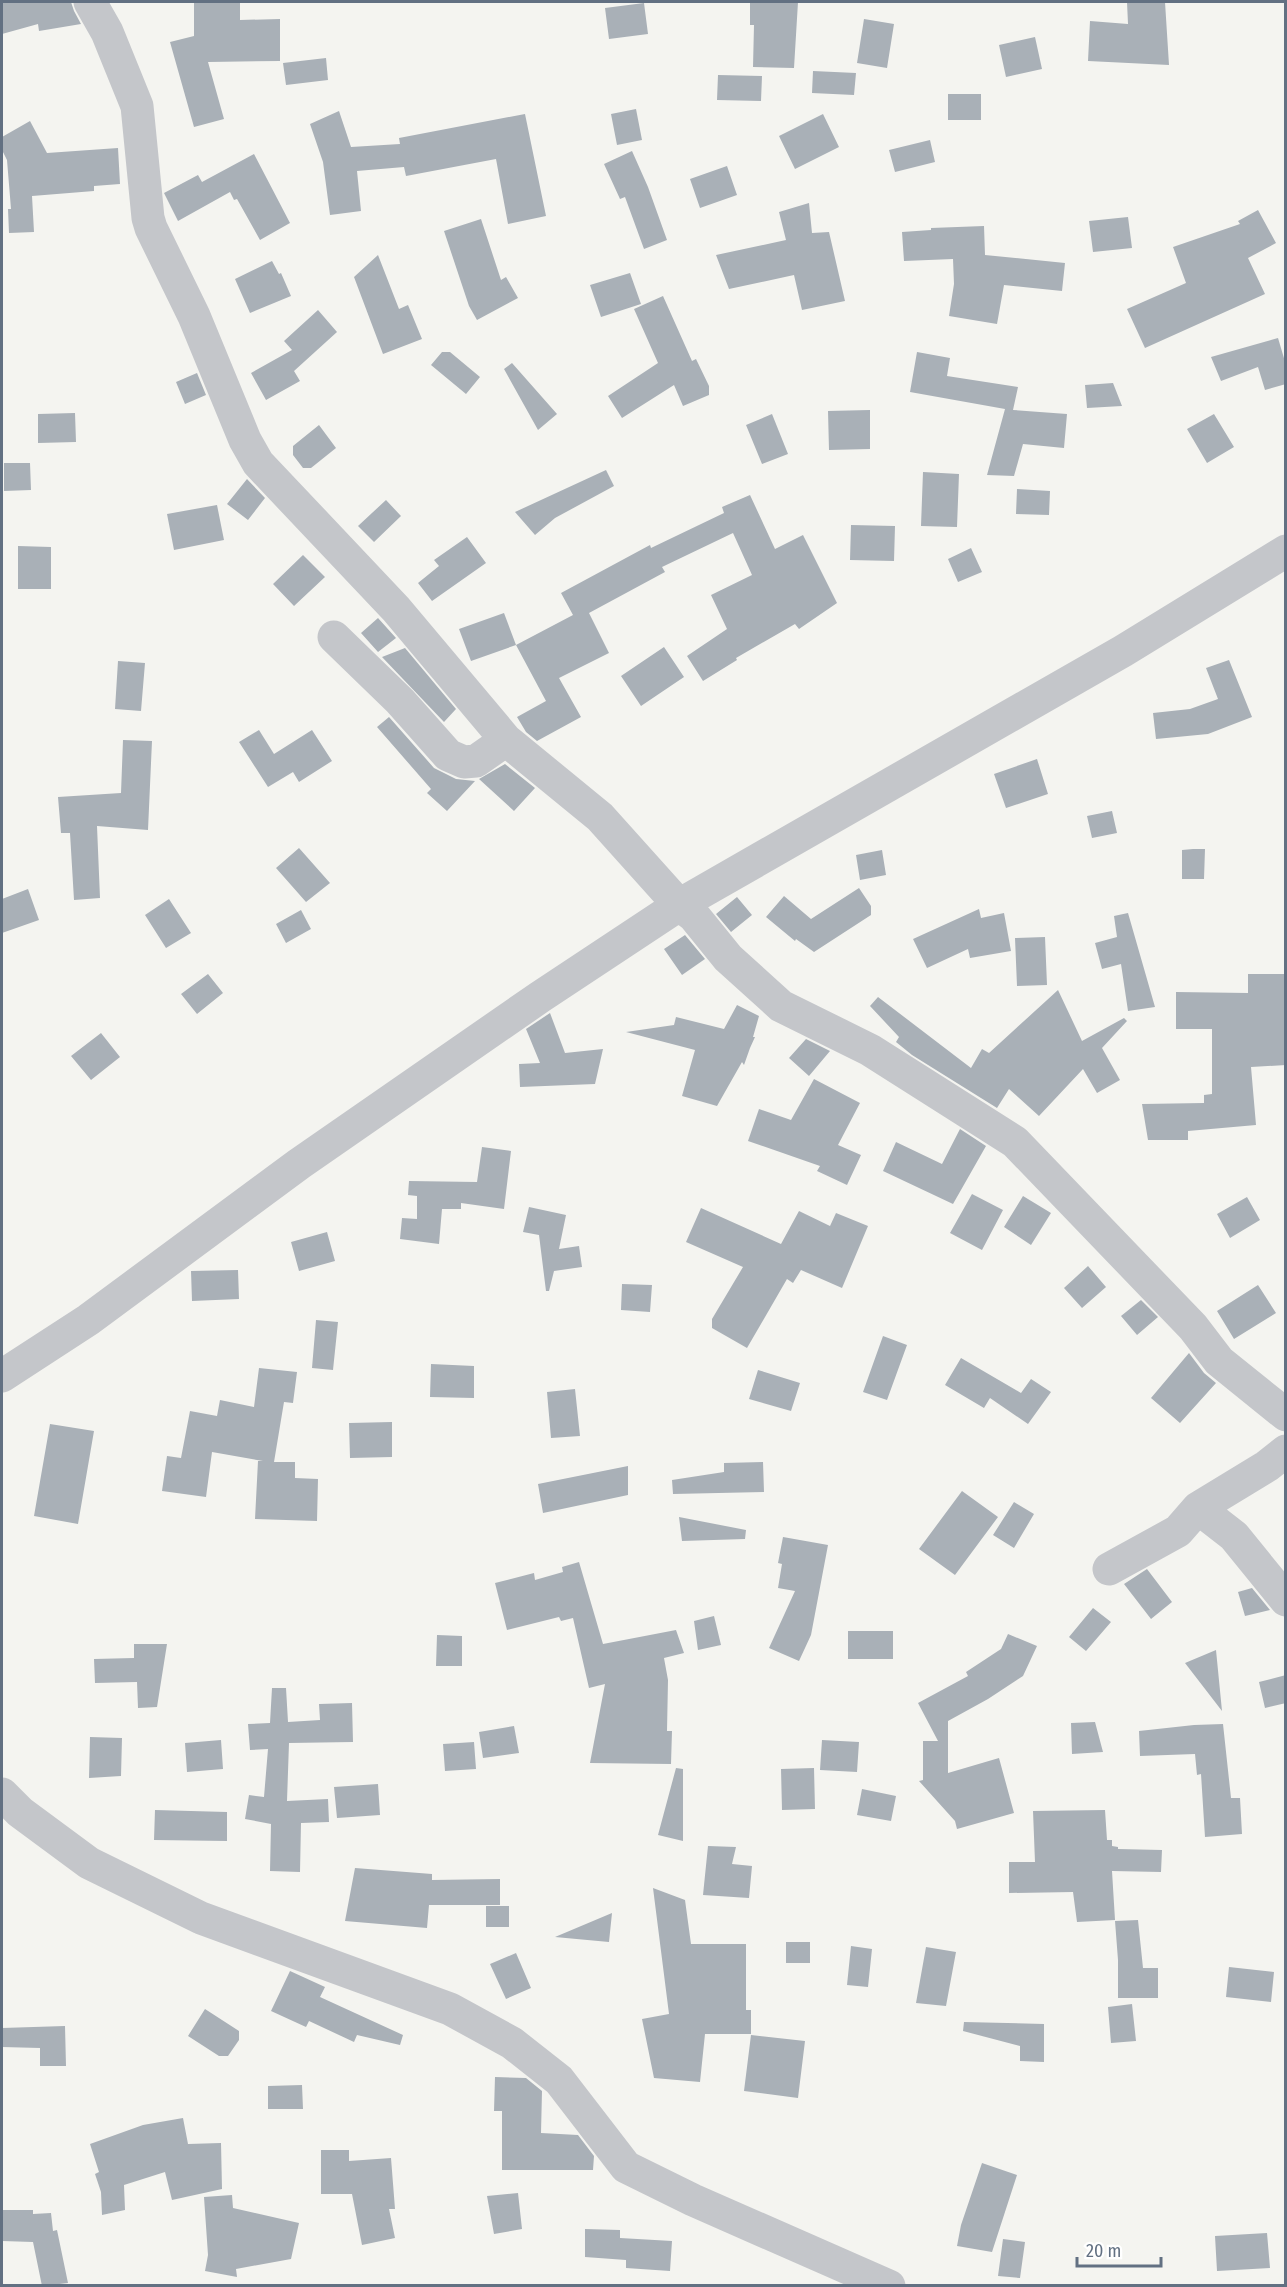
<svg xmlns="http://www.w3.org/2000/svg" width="1287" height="2287" font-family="'Fira Sans Condensed',sans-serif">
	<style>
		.building { fill: #a9b0b7 }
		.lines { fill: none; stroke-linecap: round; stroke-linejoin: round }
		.minor { stroke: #c4c6ca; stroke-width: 33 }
	</style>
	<rect width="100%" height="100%" fill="#f4f4f0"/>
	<path class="building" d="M 2,2 L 71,2 L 74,11 L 81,24 L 39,31 L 38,24 L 2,34 Z
		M 194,2 L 240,2 L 240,20 L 280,19 L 280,61 L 208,62 L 224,119 L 194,127 L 170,42 L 194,36 Z
		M 750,2 L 798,2 L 794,68 L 753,67 L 754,25 L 750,25 Z
		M 1127,2 L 1165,2 L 1169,65 L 1088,61 L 1090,21 L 1128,24 Z
		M 644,3 L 648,34 L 609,39 L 605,8 Z
		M 864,19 L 894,24 L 887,68 L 857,63 Z
		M 1035,37 L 1042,69 L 1006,77 L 999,45 Z
		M 326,58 L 328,80 L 286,85 L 283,63 Z
		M 813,71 L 856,73 L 854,95 L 812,93 Z
		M 718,75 L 762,76 L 761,101 L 717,100 Z
		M 948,94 L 981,94 L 981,120 L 948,120 Z
		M 636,109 L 642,140 L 617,145 L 611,114 Z
		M 339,111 L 351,147 L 400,144 L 399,138 L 525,114 L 546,216 L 508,224 L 496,159 L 406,176 L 404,167 L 357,171 L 361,211 L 330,215 L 323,162 L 310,124 Z
		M 823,114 L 839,147 L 795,169 L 779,136 Z
		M 30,121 L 47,153 L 118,148 L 120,184 L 94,186 L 94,191 L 32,196 L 34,232 L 9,233 L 8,209 L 11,209 L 7,160 L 2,150 L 2,137 Z
		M 930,140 L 935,162 L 895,172 L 889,150 Z
		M 632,151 L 648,187 L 667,240 L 644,249 L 625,197 L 620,199 L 604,164 Z
		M 254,154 L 290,223 L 260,240 L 237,199 L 234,200 L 230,192 L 178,221 L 164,193 L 198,175 L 202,182 Z
		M 727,166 L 737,195 L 700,208 L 690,179 Z
		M 809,203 L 812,233 L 829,232 L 845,301 L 802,310 L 794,275 L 729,289 L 716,255 L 786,240 L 779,212 Z
		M 1258,210 L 1276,243 L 1248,258 L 1265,294 L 1145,348 L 1127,309 L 1186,283 L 1173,247 L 1240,224 L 1238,221 Z
		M 1128,217 L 1132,248 L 1093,252 L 1089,221 Z
		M 481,219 L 501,280 L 506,277 L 518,298 L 477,320 L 469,306 L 444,231 Z
		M 984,226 L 985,255 L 1065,263 L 1062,291 L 1004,285 L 997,324 L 949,316 L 954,284 L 953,259 L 904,261 L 902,232 L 931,230 L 931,228 Z
		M 378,255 L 399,309 L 408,305 L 422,339 L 383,354 L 354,277 Z
		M 272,261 L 279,274 L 281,273 L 291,296 L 250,313 L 235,279 Z
		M 630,273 L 641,304 L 601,317 L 590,285 Z
		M 663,296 L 692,361 L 696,359 L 709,386 L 709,395 L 683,406 L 674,385 L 622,418 L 608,396 L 658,363 L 634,309 Z
		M 318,310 L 337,332 L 294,371 L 300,381 L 266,400 L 251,373 L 292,350 L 284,341 Z
		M 1278,338 L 1286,365 L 1286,384 L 1265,390 L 1258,367 L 1221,381 L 1211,357 Z
		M 442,352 L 450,352 L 480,377 L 466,394 L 431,365 Z
		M 917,352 L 950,358 L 947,376 L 1018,387 L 1013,410 L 1067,414 L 1064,448 L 1023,444 L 1014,476 L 987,475 L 1005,409 L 910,392 Z
		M 512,363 L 557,414 L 538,430 L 504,369 Z
		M 197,373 L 206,395 L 185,404 L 176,382 Z
		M 1113,383 L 1122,406 L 1087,408 L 1085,385 Z
		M 870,410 L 870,449 L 829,450 L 828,411 Z
		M 75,413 L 76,442 L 38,443 L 38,414 Z
		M 772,414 L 788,454 L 762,464 L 746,425 Z
		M 1214,414 L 1234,447 L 1207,463 L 1187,429 Z
		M 319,425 L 336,448 L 311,468 L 303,468 L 293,455 L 293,446 Z
		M 4,463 L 30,463 L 31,490 L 4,491 Z
		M 606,470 L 614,486 L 555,518 L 535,535 L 515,512 Z
		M 923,472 L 959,474 L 957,527 L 921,526 Z
		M 247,479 L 265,498 L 248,520 L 227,504 Z
		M 1017,489 L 1050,491 L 1049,515 L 1016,514 Z
		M 750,495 L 775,549 L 803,535 L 837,603 L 799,629 L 795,624 L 736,658 L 737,660 L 703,681 L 687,656 L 727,629 L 711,595 L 752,575 L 733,533 L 662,567 L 665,572 L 589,613 L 609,653 L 559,678 L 581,717 L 537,741 L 526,732 L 517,717 L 546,701 L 516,645 L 573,615 L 561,593 L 650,545 L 651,548 L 724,513 L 722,507 Z
		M 386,500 L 401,516 L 374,542 L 358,526 Z
		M 217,505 L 224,540 L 174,550 L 167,514 Z
		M 851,525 L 895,526 L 894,561 L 850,560 Z
		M 467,537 L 486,563 L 432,601 L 418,583 L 439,566 L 434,560 Z
		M 18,546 L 51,547 L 51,589 L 18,589 Z
		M 971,548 L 982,572 L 958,582 L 948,559 Z
		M 303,555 L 325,577 L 294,606 L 273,584 Z
		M 504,613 L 516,645 L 471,661 L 459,629 Z
		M 378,618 L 396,638 L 378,652 L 361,633 Z
		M 664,647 L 684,677 L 641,706 L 621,676 Z
		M 405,648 L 456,709 L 444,722 L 382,657 Z
		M 1229,660 L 1252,717 L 1208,734 L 1156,739 L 1153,713 L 1190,709 L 1218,699 L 1206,668 Z
		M 118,661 L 145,663 L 141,711 L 115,709 Z
		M 389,717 L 434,768 L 456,779 L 475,781 L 447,811 L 427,793 L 431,789 L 377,727 Z
		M 259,730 L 274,754 L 312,730 L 332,761 L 299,782 L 293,772 L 268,787 L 239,742 Z
		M 123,740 L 152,741 L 148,830 L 97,826 L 100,898 L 74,900 L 70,833 L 61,833 L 58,797 L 121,793 Z
		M 1037,759 L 1048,794 L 1006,808 L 994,774 Z
		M 505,764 L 535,788 L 514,811 L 479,779 Z
		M 1112,811 L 1117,833 L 1092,838 L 1087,816 Z
		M 299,848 L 330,883 L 306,902 L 276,868 Z
		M 1193,849 L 1205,849 L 1204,879 L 1182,879 L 1182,850 Z
		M 882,850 L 886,875 L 860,880 L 856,855 Z
		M 859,888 L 871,906 L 871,915 L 814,952 L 796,939 L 795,941 L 766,917 L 784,896 L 811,919 Z
		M 28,889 L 39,920 L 2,933 L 2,899 Z
		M 737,897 L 752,915 L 731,932 L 716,914 Z
		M 169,899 L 191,933 L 166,948 L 145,915 Z
		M 979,909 L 981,918 L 1004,913 L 1011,951 L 970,958 L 968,949 L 927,968 L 913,939 Z
		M 301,910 L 311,929 L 286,943 L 276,924 Z
		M 1128,913 L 1155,1007 L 1128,1011 L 1121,964 L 1102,969 L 1095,943 L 1117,937 L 1114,916 Z
		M 685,935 L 705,959 L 682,975 L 664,949 Z
		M 1045,937 L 1047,985 L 1017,986 L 1015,938 Z
		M 208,974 L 223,993 L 197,1014 L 181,994 Z
		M 1248,974 L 1286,974 L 1286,1065 L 1251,1067 L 1256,1125 L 1188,1131 L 1188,1140 L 1148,1140 L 1142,1104 L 1204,1103 L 1204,1095 L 1212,1094 L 1212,1029 L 1176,1029 L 1176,992 L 1248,993 Z
		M 1058,990 L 1082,1041 L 1124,1018 L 1127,1021 L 1102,1048 L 1120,1080 L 1097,1093 L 1083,1069 L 1039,1116 L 1009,1089 L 997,1108 L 912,1055 L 896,1042 L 899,1037 L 870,1006 L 878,997 L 971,1068 L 982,1049 L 989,1053 Z
		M 737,1005 L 759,1016 L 753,1037 L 755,1037 L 750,1048 L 744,1065 L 742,1062 L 717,1106 L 682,1096 L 695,1050 L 626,1032 L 674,1025 L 676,1017 L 724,1029 Z
		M 550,1013 L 565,1053 L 603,1049 L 595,1084 L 520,1087 L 519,1064 L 540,1063 L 526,1029 Z
		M 101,1033 L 120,1057 L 91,1080 L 71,1056 Z
		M 806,1039 L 830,1051 L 809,1076 L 789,1058 Z
		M 814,1079 L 860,1103 L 838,1145 L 861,1155 L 847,1185 L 817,1171 L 820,1166 L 748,1141 L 759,1109 L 791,1120 Z
		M 960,1129 L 986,1146 L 953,1204 L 883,1171 L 896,1142 L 942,1164 Z
		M 482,1147 L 511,1151 L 504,1209 L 461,1203 L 461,1209 L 442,1209 L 439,1244 L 400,1239 L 402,1218 L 417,1219 L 417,1196 L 408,1195 L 409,1181 L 477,1182 Z
		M 972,1194 L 1003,1210 L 982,1250 L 950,1233 Z
		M 1023,1196 L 1051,1213 L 1031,1245 L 1004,1227 Z
		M 1247,1197 L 1260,1220 L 1230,1238 L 1217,1214 Z
		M 529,1207 L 566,1215 L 559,1249 L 579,1246 L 582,1267 L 554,1271 L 549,1291 L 546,1291 L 539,1235 L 523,1232 Z
		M 701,1208 L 781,1244 L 799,1211 L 830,1226 L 836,1213 L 868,1226 L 842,1288 L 801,1270 L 793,1283 L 787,1279 L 747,1348 L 712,1328 L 712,1319 L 743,1267 L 686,1242 Z
		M 327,1232 L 335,1261 L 299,1271 L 291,1242 Z
		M 1088,1266 L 1106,1287 L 1082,1308 L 1064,1288 Z
		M 238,1270 L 239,1299 L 192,1301 L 191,1271 Z
		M 622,1284 L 652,1285 L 650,1312 L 621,1310 Z
		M 1258,1285 L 1276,1313 L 1234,1339 L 1217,1311 Z
		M 1141,1300 L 1158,1317 L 1137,1335 L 1121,1316 Z
		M 316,1320 L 338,1322 L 333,1370 L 312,1368 Z
		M 883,1336 L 907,1345 L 887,1400 L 863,1392 Z
		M 1189,1353 L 1204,1373 L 1216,1383 L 1180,1423 L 1151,1398 Z
		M 961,1358 L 1021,1393 L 1031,1379 L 1051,1392 L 1028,1424 L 990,1398 L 984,1408 L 945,1385 Z
		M 431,1364 L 474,1366 L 474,1398 L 430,1397 Z
		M 259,1368 L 297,1372 L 293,1403 L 284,1402 L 274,1462 L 295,1462 L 295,1478 L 318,1479 L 317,1521 L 255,1519 L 258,1461 L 263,1461 L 212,1452 L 206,1497 L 162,1491 L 167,1456 L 181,1458 L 190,1411 L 217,1416 L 220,1400 L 254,1407 Z
		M 758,1370 L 800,1383 L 791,1411 L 749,1399 Z
		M 575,1389 L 580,1436 L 551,1438 L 547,1392 Z
		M 392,1422 L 392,1457 L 350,1458 L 349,1423 Z
		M 50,1424 L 94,1431 L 78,1524 L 34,1516 Z
		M 763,1462 L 764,1492 L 673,1494 L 672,1480 L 724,1472 L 724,1463 Z
		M 628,1466 L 628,1495 L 543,1513 L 538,1484 Z
		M 962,1491 L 998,1517 L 955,1575 L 919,1549 Z
		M 1014,1502 L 1034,1514 L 1014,1548 L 993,1535 Z
		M 679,1517 L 746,1530 L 745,1539 L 682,1541 Z
		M 783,1537 L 828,1545 L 811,1635 L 799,1661 L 769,1648 L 795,1591 L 778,1588 L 782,1564 L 778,1563 Z
		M 579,1562 L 603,1644 L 676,1630 L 684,1653 L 664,1658 L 668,1680 L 667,1731 L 672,1731 L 671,1764 L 590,1763 L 605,1684 L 589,1688 L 573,1618 L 561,1621 L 559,1617 L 507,1630 L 495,1583 L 534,1573 L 535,1580 L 563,1572 L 562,1567 Z
		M 1147,1569 L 1172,1602 L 1151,1619 L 1124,1584 Z
		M 1252,1588 L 1270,1610 L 1245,1616 L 1238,1592 Z
		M 1093,1608 L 1111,1622 L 1086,1651 L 1069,1637 Z
		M 714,1616 L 721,1645 L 698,1650 L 694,1621 Z
		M 848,1631 L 893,1631 L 893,1659 L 848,1659 Z
		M 1008,1634 L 1037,1646 L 1023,1676 L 988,1699 L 948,1721 L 948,1773 L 999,1758 L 1014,1813 L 957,1829 L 955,1821 L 919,1781 L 923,1780 L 923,1741 L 938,1741 L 918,1703 L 968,1676 L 966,1672 L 1001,1649 Z
		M 437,1635 L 462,1636 L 462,1666 L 436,1666 Z
		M 134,1644 L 167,1644 L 157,1707 L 138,1708 L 137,1682 L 95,1683 L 94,1659 L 134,1658 Z
		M 1216,1650 L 1222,1711 L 1185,1663 Z
		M 1286,1675 L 1286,1703 L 1265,1708 L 1259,1682 Z
		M 272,1688 L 286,1688 L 288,1722 L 320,1720 L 319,1704 L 352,1703 L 353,1742 L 289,1743 L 287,1801 L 328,1799 L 329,1822 L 301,1823 L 300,1872 L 270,1871 L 271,1824 L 245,1819 L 249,1795 L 264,1797 L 268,1749 L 250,1750 L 248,1724 L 270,1723 Z
		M 1095,1722 L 1103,1752 L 1072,1754 L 1071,1723 Z
		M 1223,1724 L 1231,1798 L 1240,1798 L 1242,1834 L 1205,1837 L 1201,1774 L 1197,1775 L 1195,1754 L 1140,1756 L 1139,1731 L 1194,1725 Z
		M 514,1726 L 519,1753 L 483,1758 L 479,1732 Z
		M 90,1737 L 122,1738 L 121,1776 L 89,1778 Z
		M 221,1740 L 223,1769 L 187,1772 L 185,1743 Z
		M 822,1740 L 859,1742 L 857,1772 L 820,1770 Z
		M 474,1742 L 476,1769 L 445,1771 L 443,1744 Z
		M 676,1768 L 683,1769 L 683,1841 L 658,1835 Z
		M 814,1768 L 815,1809 L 782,1810 L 781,1769 Z
		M 378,1784 L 380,1815 L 337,1818 L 334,1787 Z
		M 862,1789 L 896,1796 L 891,1821 L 857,1815 Z
		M 155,1810 L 227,1812 L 227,1841 L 154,1840 Z
		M 1105,1810 L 1107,1840 L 1112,1840 L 1112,1846 L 1118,1847 L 1118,1849 L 1162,1850 L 1161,1872 L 1112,1871 L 1115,1920 L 1077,1922 L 1073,1892 L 1009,1893 L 1009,1862 L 1035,1862 L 1033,1811 Z
		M 708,1846 L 736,1847 L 732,1864 L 752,1866 L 749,1898 L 703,1895 Z
		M 355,1868 L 432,1874 L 432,1880 L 500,1879 L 500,1905 L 429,1905 L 427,1928 L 345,1921 Z
		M 653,1888 L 685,1900 L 691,1944 L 746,1944 L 746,2010 L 751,2010 L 751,2034 L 705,2034 L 700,2082 L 654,2078 L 642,2019 L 669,2014 Z
		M 486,1906 L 509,1906 L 509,1927 L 486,1927 Z
		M 612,1913 L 609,1942 L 555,1937 Z
		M 1138,1920 L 1143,1968 L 1158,1968 L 1158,1998 L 1118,1998 L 1118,1960 L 1115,1921 Z
		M 786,1942 L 810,1942 L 810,1963 L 786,1963 Z
		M 851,1946 L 872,1949 L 868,1987 L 847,1985 Z
		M 926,1947 L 956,1952 L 946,2006 L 916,2003 Z
		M 516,1953 L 531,1988 L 506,1999 L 490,1964 Z
		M 1229,1967 L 1274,1972 L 1271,2002 L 1226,1997 Z
		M 290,1971 L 325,1987 L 320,1997 L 403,2035 L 400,2045 L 357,2035 L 354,2042 L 309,2021 L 306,2027 L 271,2011 Z
		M 1132,2004 L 1136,2041 L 1111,2043 L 1108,2007 Z
		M 205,2009 L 239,2031 L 239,2040 L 228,2056 L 219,2056 L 188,2036 Z
		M 964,2022 L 1044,2024 L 1044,2062 L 1020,2061 L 1020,2046 L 963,2031 Z
		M 65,2026 L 66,2066 L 40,2066 L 40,2048 L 2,2047 L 2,2028 Z
		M 751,2035 L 805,2041 L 798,2098 L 744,2091 Z
		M 495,2077 L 526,2078 L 542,2091 L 541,2133 L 578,2135 L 594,2156 L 593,2170 L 502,2170 L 502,2111 L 494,2111 Z
		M 302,2085 L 303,2109 L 268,2109 L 268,2086 Z
		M 183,2118 L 188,2144 L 221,2143 L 222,2189 L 172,2200 L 165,2172 L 124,2185 L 125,2210 L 102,2215 L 101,2192 L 95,2174 L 99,2172 L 90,2144 L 143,2125 Z
		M 321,2150 L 349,2150 L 349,2161 L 391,2158 L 395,2209 L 389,2209 L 395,2238 L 362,2245 L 352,2194 L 321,2194 Z
		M 982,2163 L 1017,2175 L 992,2252 L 957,2246 L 961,2225 Z
		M 518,2193 L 522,2229 L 494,2234 L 487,2196 Z
		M 232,2195 L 233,2208 L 299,2223 L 291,2259 L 236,2269 L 237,2277 L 205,2271 L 208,2255 L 204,2197 Z
		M 2,2210 L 33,2210 L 33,2214 L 51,2213 L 53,2231 L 57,2230 L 68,2283 L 42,2286 L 33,2242 L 2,2241 Z
		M 585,2229 L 620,2230 L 620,2238 L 672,2241 L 670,2271 L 626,2268 L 626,2260 L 585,2257 Z
		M 1267,2233 L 1270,2268 L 1217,2271 L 1215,2236 Z
		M 1003,2239 L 1025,2242 L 1020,2278 L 998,2276 Z"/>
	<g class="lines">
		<path class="minor" d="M 90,2 L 107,32 L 137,106 L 148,218 L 151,228 L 194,316 L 245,440 L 258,463 L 396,609 L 506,740 L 600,817 L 679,905 L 694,916 L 728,958 L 781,1006 L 870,1050 L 1015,1142 L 1193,1327 L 1219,1361 L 1286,1415
			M 334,637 L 400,701 L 448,755 L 464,762 L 476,761 L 506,740
			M 2,1376 L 88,1320 L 299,1164 L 540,997 L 679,905 L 1123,651 L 1286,551
			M 1286,1451 L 1267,1466 L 1198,1508 L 1234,1536 L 1286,1600
			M 1109,1569 L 1178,1531 L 1198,1508
			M 2,1794 L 20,1812 L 89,1863 L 201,1918 L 450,2009 L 512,2043 L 559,2080 L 626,2167 L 693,2200 L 889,2286"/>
	</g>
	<rect width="1287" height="2287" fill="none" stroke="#627082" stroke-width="6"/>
	<path d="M1077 2257v9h84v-9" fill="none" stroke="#627082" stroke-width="3"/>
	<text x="1086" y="2257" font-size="18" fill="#627082" stroke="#ffffff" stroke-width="4.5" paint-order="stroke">20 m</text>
</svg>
